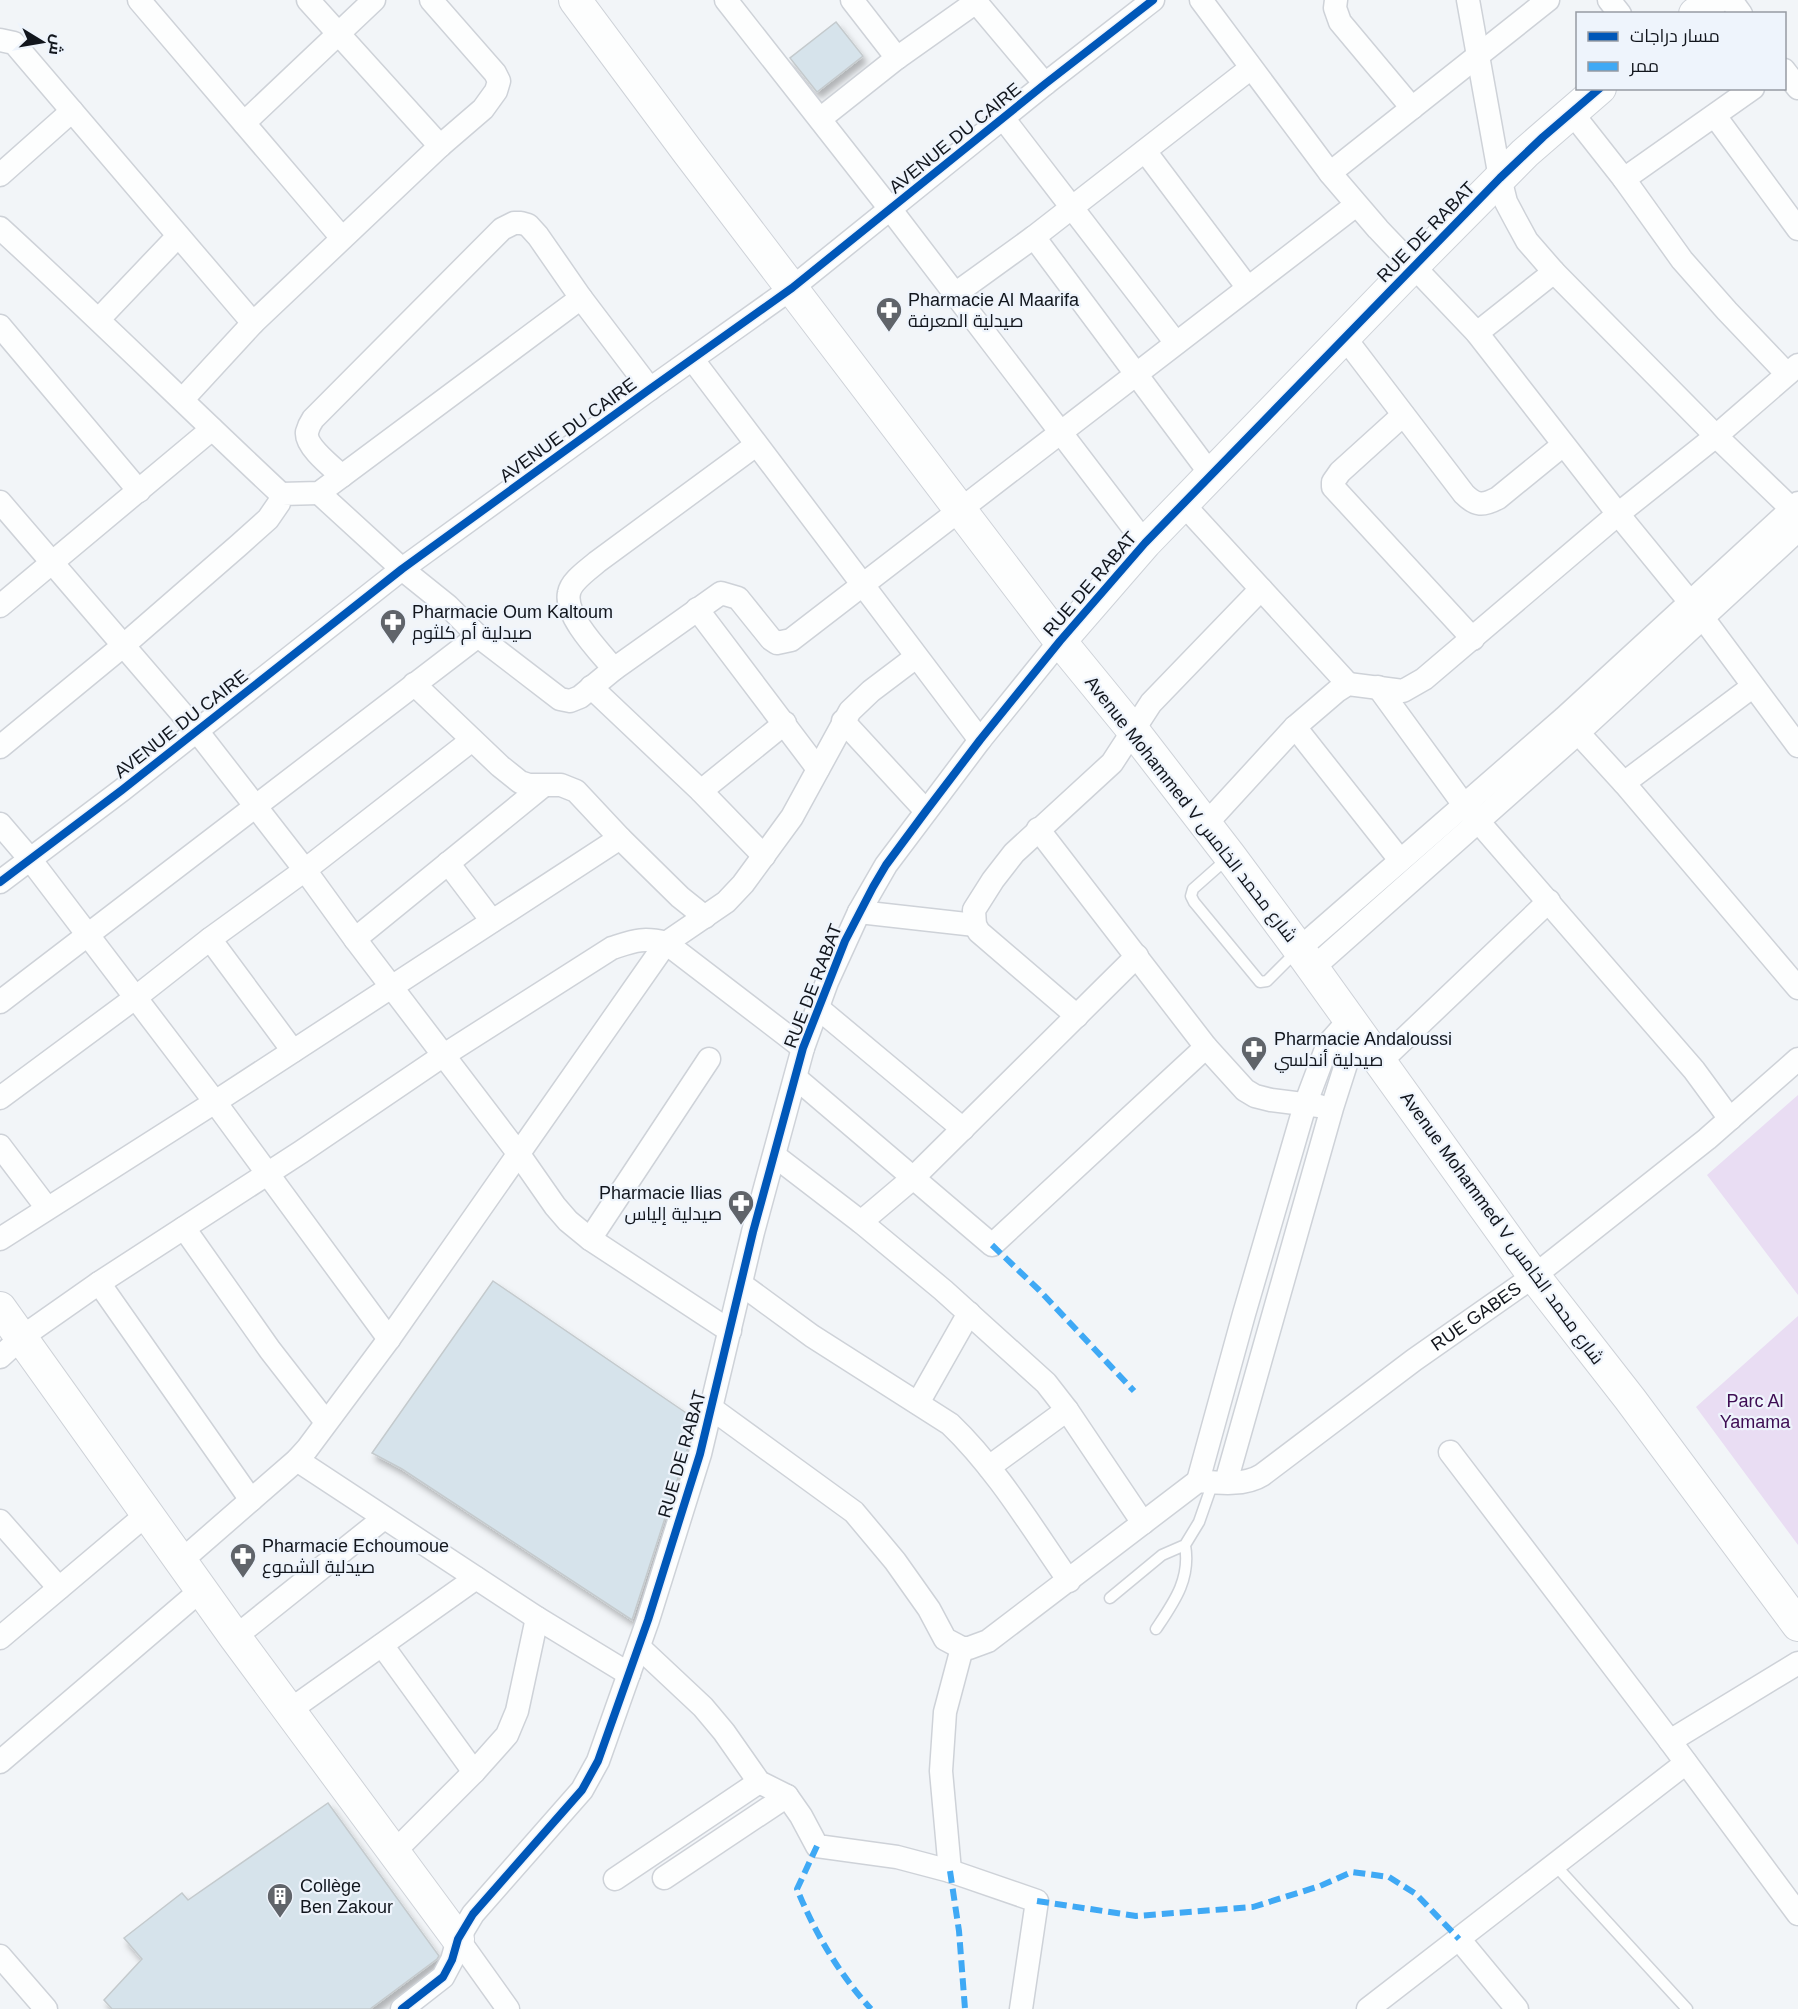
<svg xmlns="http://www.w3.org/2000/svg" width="1798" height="2009" font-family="Arial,Cairo,sans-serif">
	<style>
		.green { fill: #e9ddf3 }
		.building { fill: #d6e3eb; stroke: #c4cacd; stroke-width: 1.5; filter: url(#shadow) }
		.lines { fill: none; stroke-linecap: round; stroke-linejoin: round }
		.lane-casing { stroke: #ced2d8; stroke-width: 13 }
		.street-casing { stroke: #ced2d8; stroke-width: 25 }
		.secondary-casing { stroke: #ced2d8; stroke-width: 34 }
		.lane { stroke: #fdfefe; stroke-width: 10 }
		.street { stroke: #fdfefe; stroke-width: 22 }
		.secondary { stroke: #fdfefe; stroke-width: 32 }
		.quiet { stroke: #3fa9f5; stroke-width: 6; stroke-dasharray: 12 6; stroke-linecap: butt }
		.cycleway-casing { stroke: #eef4fc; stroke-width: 11 }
		.cycleway { stroke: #0057b8; stroke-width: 8 }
		.labels { text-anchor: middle; stroke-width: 4.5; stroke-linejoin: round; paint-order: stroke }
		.street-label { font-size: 18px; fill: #12161d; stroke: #eef4fc }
		.poi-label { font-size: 18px; fill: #12161d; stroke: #eef4fc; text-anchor: start }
		.park-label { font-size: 18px; fill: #3e0d53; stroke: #eef4fc }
	</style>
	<defs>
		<filter id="shadow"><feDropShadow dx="3.5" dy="6" stdDeviation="3" flood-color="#0004"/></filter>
	</defs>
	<rect width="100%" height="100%" fill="#f2f5f8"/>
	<path class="green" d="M 1798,1095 L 1798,1295 L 1707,1175 Z
		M 1798,1316 L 1798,1545 L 1696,1407 Z"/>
	<path class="building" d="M 836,22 L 863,56 L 817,92 L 790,58 Z
		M 493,1281 L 695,1419 L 687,1450 L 632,1620 L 402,1469 L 372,1453 Z
		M 328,1803 L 439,1956 L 437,1959 L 370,2009 L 112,2009 L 104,2000 L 142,1959 L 124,1938 L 182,1893 L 188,1900 Z"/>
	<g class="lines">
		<g class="lane-casing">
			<path id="lane" d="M 1228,858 L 1193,889 L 1191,896 L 1194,902 L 1260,982 L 1267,981 L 1296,952
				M 1110,1598 L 1162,1555 L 1185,1545 L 1199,1522 L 1213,1482
				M 1156,1629 C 1174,1602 1191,1579 1185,1545
				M 1555,1865 L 1687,2009"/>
		</g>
		<g class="street-casing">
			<g id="street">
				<path d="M 139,0 L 342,238"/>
				<path d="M 308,0 L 440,146"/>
				<path d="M 726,0 L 891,210 L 1145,543"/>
				<path d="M 852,0 L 897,58"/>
				<path d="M 1201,0 L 1330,173 L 1378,229 L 1477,333 L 1618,514 L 1703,618 L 1798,746"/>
				<path d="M 1336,0 L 1335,8 L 1340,22 L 1412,108"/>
				<path d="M 1468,0 L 1500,178 L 1506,202 L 1515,219 L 1527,241 L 1554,272 L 1716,436 L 1798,515"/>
				<path d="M 1609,0 L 1620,14"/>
				<path d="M 1731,0 L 1741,14"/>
				<path d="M 0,40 L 14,43 L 25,56 L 253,323"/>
				<path d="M 1784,70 L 1798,88"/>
				<path d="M 1572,113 L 1624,179 L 1682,260 L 1727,311 L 1787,374"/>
				<path d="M 1715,116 L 1798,229"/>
				<path d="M 1003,118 L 1176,343"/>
				<path d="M 820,119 L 897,58 L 976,2 L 1045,84"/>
				<path d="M 244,123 L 374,0"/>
				<path d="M 1145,151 L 1248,288"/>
				<path d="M 1330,173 L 1548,0"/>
				<path d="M 0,175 L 72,111"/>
				<path d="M 1624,179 L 1753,88"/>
				<path d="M 0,228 C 95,315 187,406 281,494"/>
				<path d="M 1034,237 L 1212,476"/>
				<path d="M 955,294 L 1034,237 L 1251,68"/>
				<path d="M 99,319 L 178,236"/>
				<path d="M 0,326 L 139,491"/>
				<path d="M 1477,333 L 1554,272"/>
				<path d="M 1345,338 L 1464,494 C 1476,506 1483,506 1498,498 L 1563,445"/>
				<path d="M 693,360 L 980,740"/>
				<path d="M 183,399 L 253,323 L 440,146 L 483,109 L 496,91 L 499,81 L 495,73 L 431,0"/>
				<path d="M 1403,415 L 1340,472 L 1333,482 L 1333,487 L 1473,639"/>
				<path d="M 342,476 C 332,467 305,446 307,432 C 308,428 311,422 313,419 L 502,229 L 514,223 L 521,223 L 528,225 L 538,236 L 581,298 L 650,389"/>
				<path d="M 319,493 L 402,569 L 448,606 L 478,636 L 560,699 L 570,701 L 580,697 L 614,669 L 721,593 L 738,598 L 771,639 L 777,643 L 791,640 L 1356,205"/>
				<path d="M 0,502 L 197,731 L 305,870 L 355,939 L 518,1153 L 555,1206 L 568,1221 L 590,1239 L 730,1331"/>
				<path d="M 1184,505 L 1348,684"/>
				<path d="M 0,606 L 212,429"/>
				<path d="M 697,609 L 818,769"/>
				<path d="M 614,669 C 600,652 564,616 569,593 C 571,581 588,570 597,562 L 756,445"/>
				<path d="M 414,684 L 500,766 L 520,782 L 529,785 L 561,785 L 576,791 L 620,838 L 680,897 L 705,917"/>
				<path d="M 591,687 L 701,791 L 764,856"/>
				<path d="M 1378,687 L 1464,805 L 1694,1070 L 1730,1119"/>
				<path d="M 843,721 L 926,811"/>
				<path d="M 1570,724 L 1624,783 L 1798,988"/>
				<path d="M 1295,727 L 1400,860"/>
				<path d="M 0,747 L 124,645 L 239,545 L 268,519 L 279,503 L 281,494 L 319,493 L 581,298"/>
				<path d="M 1624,783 L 1752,687"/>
				<path d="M 701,791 L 785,723"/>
				<path d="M 0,824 L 30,859 L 215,1102 L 389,1339"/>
				<path d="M 1206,824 L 1295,727 L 1337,691 L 1348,684 L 1403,691 L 1424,679 L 1618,514 L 1716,436 L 1798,365"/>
				<path d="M 1038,829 L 1206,1047 L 1245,1090 L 1255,1096 L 1271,1100 L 1319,1106"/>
				<path d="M 448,863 L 492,921"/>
				<path d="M 0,882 L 122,790 L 402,569 L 650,389 L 792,288 L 1045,84 L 1153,0"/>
				<path d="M 859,912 L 975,925"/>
				<path d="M 210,939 L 293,1051"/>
				<path d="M 355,939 L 543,786"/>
				<path d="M 1299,949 L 1564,718 L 1798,503"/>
				<path d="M 1313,968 L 1578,733 L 1798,530"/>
				<path d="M 0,1002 L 478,636"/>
				<path d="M 818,1008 L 963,1129"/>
				<path d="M 1077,1016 L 979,932 L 975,925 L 974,910 L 993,880 L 1014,853 L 1112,763 L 1151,703 L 1261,589"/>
				<path d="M 1381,1061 L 1549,901"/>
				<path d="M 796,1078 L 992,1245 L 1206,1047"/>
				<path d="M 0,1098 L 135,998 L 210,939 L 305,870 L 472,740"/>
				<path d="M 0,1146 L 47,1208"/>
				<path d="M 775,1156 L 861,1222 L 943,1290 L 1046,1383 L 1067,1410 L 1143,1523"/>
				<path d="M 861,1222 L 913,1178 L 1137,956"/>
				<path d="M 184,1228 L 270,1350 L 326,1422"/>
				<path d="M 0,1239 L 215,1102 L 620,838"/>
				<path d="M 590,1239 L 709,1059"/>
				<path d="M 99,1283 L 251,1500"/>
				<path d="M 741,1284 L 812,1336 L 950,1424 C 997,1469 1032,1528 1069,1581"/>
				<path d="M 0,1357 L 22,1337 L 99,1283 L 301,1152 L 444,1055 L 612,948 C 634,941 643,937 666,943 L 726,902 L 743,884 L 792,817 L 850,711 L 871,691 L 916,657"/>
				<path d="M 918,1403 L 969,1313"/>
				<path id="s1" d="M 711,1408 L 854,1512 L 895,1561 L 929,1609 L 945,1639 L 962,1648 L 969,1648 L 988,1641 L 1198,1481 C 1218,1483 1245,1486 1262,1475 L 1414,1360 L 1534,1276 L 1707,1139 L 1798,1059"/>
				<path d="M 1450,1452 L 1670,1741 L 1798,1914"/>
				<path d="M 297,1460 L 537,1618 L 629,1674"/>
				<path d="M 989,1467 L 1067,1410"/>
				<path d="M 1198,1481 L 1244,1314 L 1305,1105 L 1328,1044 L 1350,1019"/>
				<path d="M 1226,1482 L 1332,1108 L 1348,1058 L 1350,1019"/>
				<path d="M 0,1521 L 59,1588"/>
				<path d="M 181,1561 L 297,1460 L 307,1449 L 389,1339 L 666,943 L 803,1048"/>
				<path d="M 235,1637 L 384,1518"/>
				<path d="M 0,1638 L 147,1514"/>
				<path d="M 382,1645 L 474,1772"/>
				<path d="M 639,1647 L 703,1707 L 724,1732 L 759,1782 L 787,1796 L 801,1816 L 817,1846 L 897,1857 L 950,1871 L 1037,1901 L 1021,2009"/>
				<path d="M 290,1710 L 476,1578"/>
				<path d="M 1670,1741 L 1798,1663"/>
				<path d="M 0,1762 L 201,1590"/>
				<path d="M 395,1851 L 474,1772 L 507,1735 L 517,1711 L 537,1618"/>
				<path d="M 950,1871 L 941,1771 L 945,1712 L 962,1648"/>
				<path d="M 664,1878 L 787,1796"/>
				<path d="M 615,1879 L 759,1782"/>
				<path d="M 458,1939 L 508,2009"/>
				<path d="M 1459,1939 L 1517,2009"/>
				<path d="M 0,1956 L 46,2009"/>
				<path d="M 402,2009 L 443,1977 L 452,1960 L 458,1939 L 473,1914 L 582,1790 L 598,1761 L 648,1620 L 700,1454 L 753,1232 L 803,1048 L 827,982 L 859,912 L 886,865 L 980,740 L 1060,641"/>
				<path d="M 1368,2009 L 1686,1763"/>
			</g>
		</g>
		<g class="secondary-casing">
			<path id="secondary" d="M 575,0 L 688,152 L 1060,641 L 1132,729 L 1230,856 L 1299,949 L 1534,1276 L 1630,1399 L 1798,1625
				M 1695,14 L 1713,0
				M 1060,641 L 1145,543 L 1413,266 L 1525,153 L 1600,88
				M 0,1308 L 235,1637 L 458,1939"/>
		</g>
		<use href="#lane" class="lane"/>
		<use href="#street" class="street"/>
		<use href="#secondary" class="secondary"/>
		<path class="quiet" d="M 992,1245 L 1039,1290 L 1134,1391
			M 817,1846 L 797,1889 C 815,1933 839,1974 871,2009
			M 950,1871 L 959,1931 L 965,2009
			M 1037,1901 L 1136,1916 L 1253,1907 L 1320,1886 L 1352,1872 L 1389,1877 L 1416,1894 L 1459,1939"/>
		<g class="cycleway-casing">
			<path id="cycleway" d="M 0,882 L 122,790 L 402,569 L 650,389 L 792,288 L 1045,84 L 1153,0
				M 402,2009 L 443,1977 L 452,1960 L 458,1939 L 473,1914 L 582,1790 L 598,1761 L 648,1620 L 700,1454 L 753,1232 L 803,1048 L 845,941 L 873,887 L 886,865 L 926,811 L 980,740 L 1060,641 L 1145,543 L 1500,178 L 1543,137 L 1600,88"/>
		</g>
		<use href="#cycleway" class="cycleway"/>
	</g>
	<defs>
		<g id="pharmacy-pin" transform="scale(1.35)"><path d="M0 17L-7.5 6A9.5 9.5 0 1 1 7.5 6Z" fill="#60646a" stroke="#eef4fc"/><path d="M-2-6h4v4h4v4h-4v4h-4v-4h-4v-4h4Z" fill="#fff"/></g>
		<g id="building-pin" transform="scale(1.35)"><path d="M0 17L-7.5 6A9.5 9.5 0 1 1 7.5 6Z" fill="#60646a" stroke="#eef4fc"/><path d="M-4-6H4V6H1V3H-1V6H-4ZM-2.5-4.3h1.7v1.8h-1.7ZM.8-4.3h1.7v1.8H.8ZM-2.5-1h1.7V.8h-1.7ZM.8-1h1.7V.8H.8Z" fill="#fff"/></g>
	</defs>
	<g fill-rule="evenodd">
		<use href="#pharmacy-pin" x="889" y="310"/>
		<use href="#pharmacy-pin" x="393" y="622"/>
		<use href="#pharmacy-pin" x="1254" y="1049"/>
		<use href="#pharmacy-pin" x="741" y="1203"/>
		<use href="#pharmacy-pin" x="243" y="1556"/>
		<use href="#building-pin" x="280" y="1896"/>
	</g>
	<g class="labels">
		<g class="street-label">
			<text transform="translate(955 138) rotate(-39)" y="6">AVENUE DU CAIRE</text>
			<text transform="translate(1426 232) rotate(-46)" y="6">RUE DE RABAT</text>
			<text transform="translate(568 430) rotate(-36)" y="6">AVENUE DU CAIRE</text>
			<text transform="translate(1090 584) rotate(-49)" y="6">RUE DE RABAT</text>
			<text transform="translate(181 724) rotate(-38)" y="6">AVENUE DU CAIRE</text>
			<text transform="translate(1191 809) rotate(52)" y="6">Avenue Mohammed V شارع محمد الخامس</text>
			<text transform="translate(813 986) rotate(-69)" y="6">RUE DE RABAT</text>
			<text transform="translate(1502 1228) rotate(54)" y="6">Avenue Mohammed V شارع محمد الخامس</text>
			<text dy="6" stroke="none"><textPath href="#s1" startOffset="976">RUE GABES</textPath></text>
			<text transform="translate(682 1454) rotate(-74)" y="6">RUE DE RABAT</text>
		</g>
		<g class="poi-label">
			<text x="908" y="306">Pharmacie Al Maarifa<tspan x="908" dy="21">صيدلية المعرفة</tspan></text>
			<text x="412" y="618">Pharmacie Oum Kaltoum<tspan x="412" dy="21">صيدلية أم كلثوم</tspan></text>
			<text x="1274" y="1045">Pharmacie Andaloussi<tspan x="1274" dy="21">صيدلية أندلسي</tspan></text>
			<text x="722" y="1199" text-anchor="end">Pharmacie Ilias<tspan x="722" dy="21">صيدلية إلياس</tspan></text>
			<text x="262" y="1552">Pharmacie Echoumoue<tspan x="262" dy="21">صيدلية الشموع</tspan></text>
			<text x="300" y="1892">Collège<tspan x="300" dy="21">Ben Zakour</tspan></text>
		</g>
		<g class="park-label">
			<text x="1755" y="1407">Parc Al<tspan x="1755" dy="21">Yamama</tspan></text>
		</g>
	</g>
	<rect x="1576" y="12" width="210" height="78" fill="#eef4fc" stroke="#969ba3" stroke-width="1.5"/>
	<rect x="1588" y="32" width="30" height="9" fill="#0057b8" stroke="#969ba3" stroke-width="1.5"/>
	<text x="1630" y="42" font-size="18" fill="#12161d">مسار دراجات</text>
	<rect x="1588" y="62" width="30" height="9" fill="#3fa9f5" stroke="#969ba3" stroke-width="1.5"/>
	<text x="1630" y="72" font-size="18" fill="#12161d">ممر</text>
	<g transform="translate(42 42) rotate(101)" stroke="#eef4fc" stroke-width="4.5" paint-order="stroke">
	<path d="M0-4.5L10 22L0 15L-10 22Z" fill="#12161d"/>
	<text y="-9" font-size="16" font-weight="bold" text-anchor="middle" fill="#12161d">ش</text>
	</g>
</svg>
